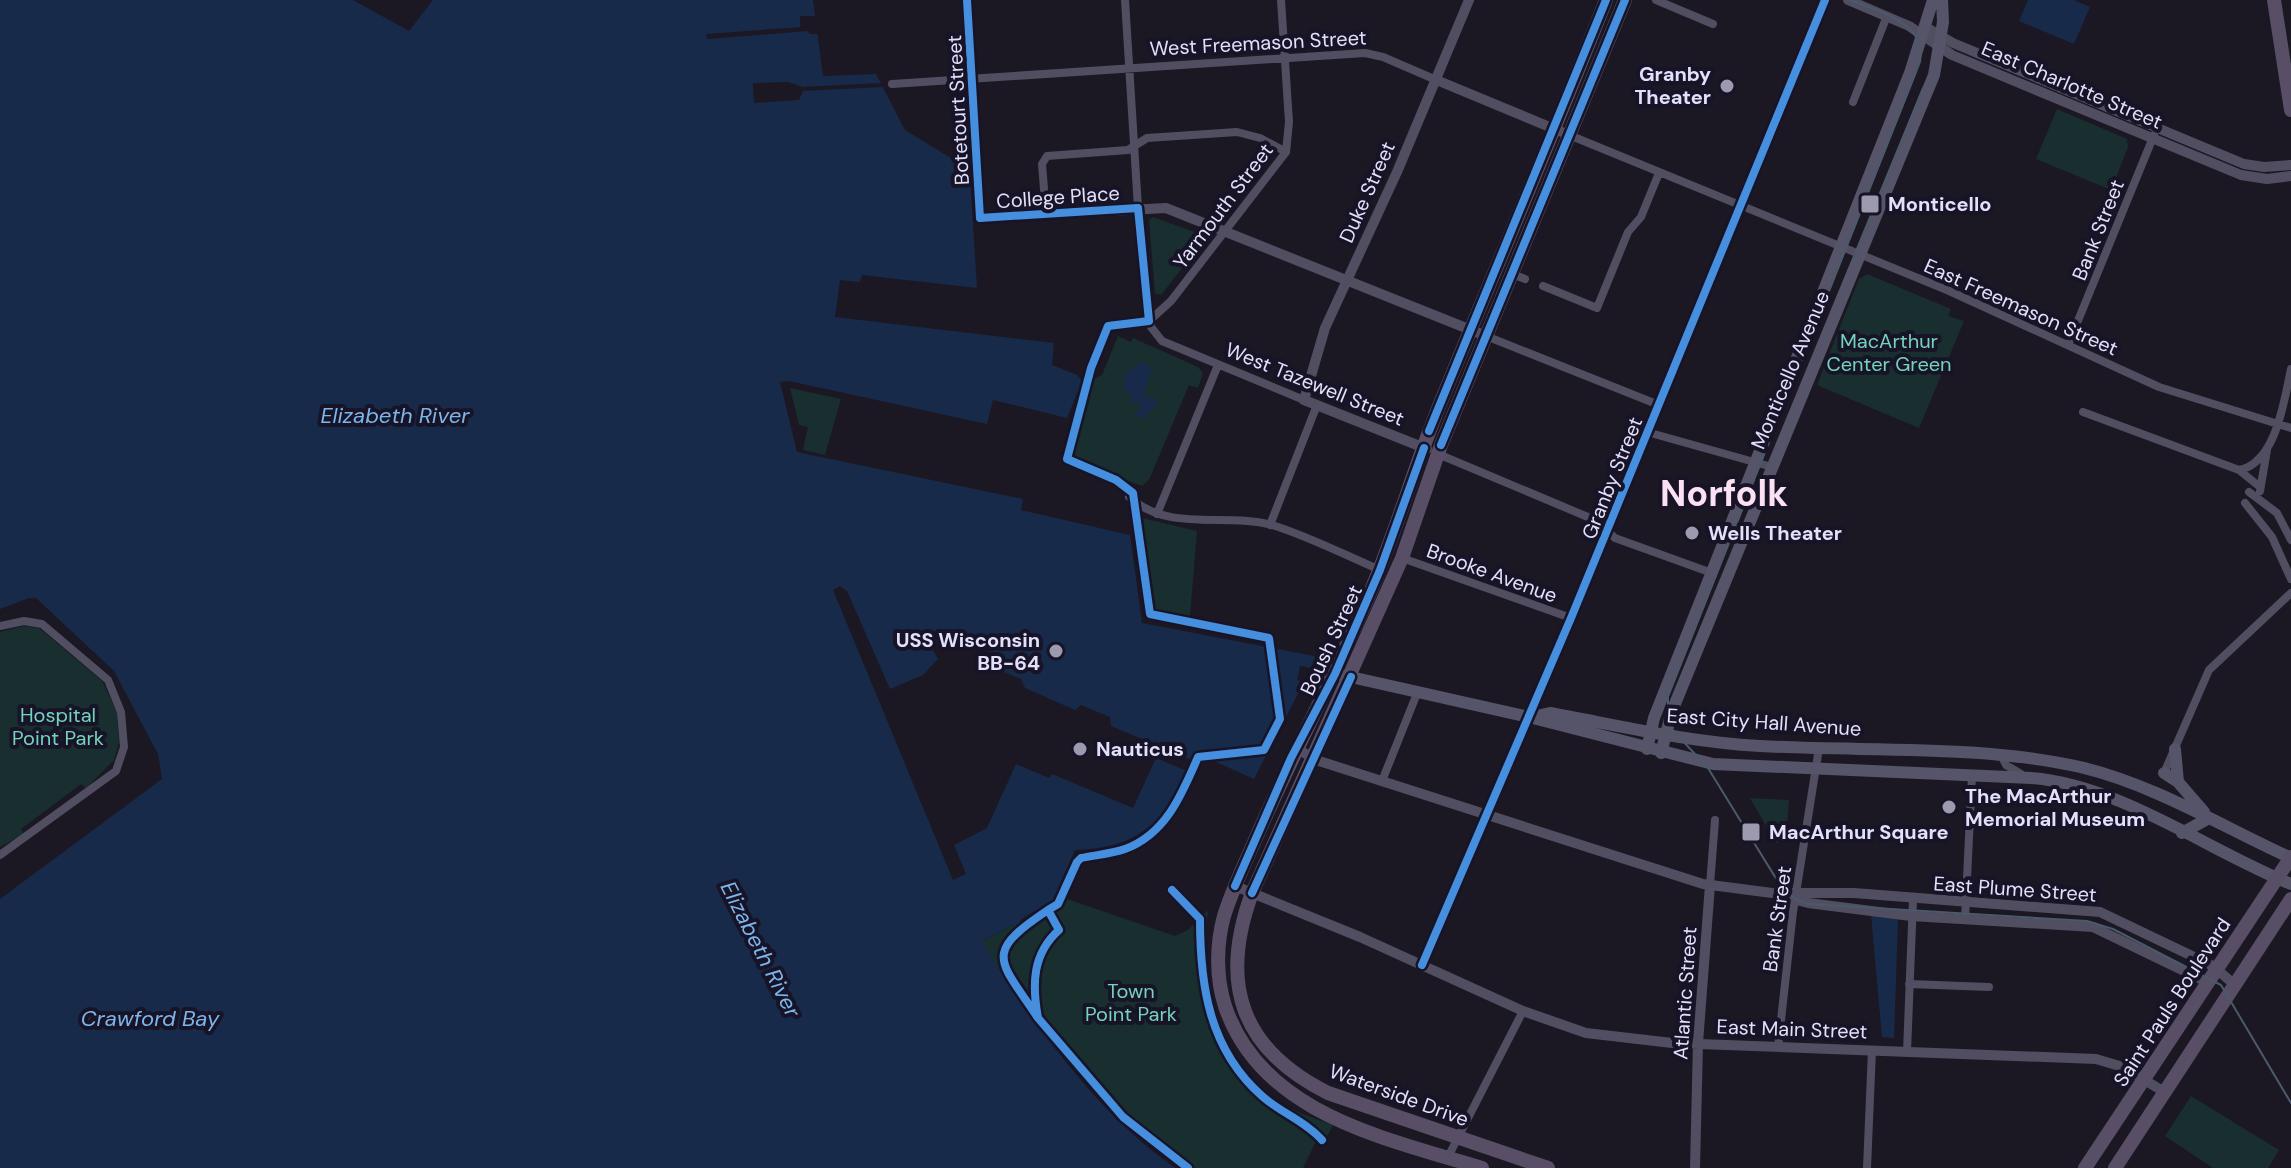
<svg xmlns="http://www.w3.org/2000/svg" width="2291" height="1168" font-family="'DM Sans',sans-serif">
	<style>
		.green { fill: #182e2f }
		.water { fill: #182a49 }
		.pier { fill: #1b1824 }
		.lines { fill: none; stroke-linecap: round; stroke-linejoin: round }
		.minor { stroke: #514e62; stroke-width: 8 }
		.tertiary { stroke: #514e62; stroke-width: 10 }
		.secondary { stroke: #555468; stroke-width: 12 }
		.primary { stroke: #584f67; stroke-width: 14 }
		.tram { stroke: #4b5a6a; stroke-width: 2 }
		.cycleway-casing { stroke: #181428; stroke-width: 13 }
		.cycleway { stroke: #468fdf; stroke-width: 8 }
		.poi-dot { fill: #9d9ab0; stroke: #181428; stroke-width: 3 }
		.labels { text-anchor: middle; stroke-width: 8; stroke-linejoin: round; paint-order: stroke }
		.street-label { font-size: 20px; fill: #e3e0fb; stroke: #181428 }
		.poi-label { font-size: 20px; font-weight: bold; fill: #e3e0fb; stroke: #181428; text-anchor: start }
		.park-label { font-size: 20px; fill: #74d3bd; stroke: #181428 }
		.water-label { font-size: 22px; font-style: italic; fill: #7bb6ed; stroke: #181428 }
		.town-label { font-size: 36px; font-weight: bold; fill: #fbe1f1; stroke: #181428 }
	</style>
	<rect width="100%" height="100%" fill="#1b1824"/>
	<path class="green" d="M 2057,109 L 2127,139 L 2128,147 L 2111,190 L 2036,159 Z
		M 1153,217 L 1203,235 L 1205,239 L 1161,295 L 1155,293 L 1149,220 Z
		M 1867,274 L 1951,309 L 1948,316 L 1964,321 L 1919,428 L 1817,385 L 1859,279 Z
		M 1118,336 L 1131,342 L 1133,338 L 1198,367 L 1203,373 L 1198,388 L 1189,385 L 1149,480 L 1142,486 L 1074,461 L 1079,424 L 1072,422 L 1088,382 L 1102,375 Z
		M 790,388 L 841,399 L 825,455 L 803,450 L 808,427 L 799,425 Z
		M 1142,518 L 1197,531 L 1190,616 L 1155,610 Z
		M 24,626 L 39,628 L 102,681 L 117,712 L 119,742 L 114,760 L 86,788 L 81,784 L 21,829 L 24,834 L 0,847 L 0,632 Z
		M 1750,798 L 1789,800 L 1786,837 L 1776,843 Z
		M 1067,899 L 1175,936 L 1188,930 L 1208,910 C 1201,983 1215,1068 1286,1106 C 1301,1114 1317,1119 1333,1125 L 1324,1142 L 1317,1139 L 1303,1168 L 1195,1168 L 1131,1117 L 1106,1091 L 1059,1036 L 1010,965 L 999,971 L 982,942 L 1012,925 L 1019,934 L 1062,909 Z
		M 2191,1096 L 2279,1150 L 2268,1168 L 2213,1168 L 2165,1136 Z"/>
	<path class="water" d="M 0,0 L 353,0 L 409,31 L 433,0 L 813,0 L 823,76 L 876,74 L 905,130 L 954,160 L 970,178 L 977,288 L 862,275 L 860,282 L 840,280 L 835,317 L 1054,343 L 1052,365 L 1077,375 L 1082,381 L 1067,418 L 993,400 L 987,424 L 789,381 L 780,382 L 797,452 L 1023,499 L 1021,510 L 1130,535 L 1142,623 L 1314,656 L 1318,669 L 1300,666 L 1297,680 L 1304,682 L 1254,779 L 1196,753 L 1192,760 L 1111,726 L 1110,717 L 1081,705 L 1075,710 L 1025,688 L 1021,679 L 984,664 L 990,650 L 944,629 L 933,650 L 938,659 L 923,675 L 890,689 L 847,591 L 840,586 L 833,590 L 953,880 L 966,874 L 954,845 L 987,828 L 1016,764 L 1049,778 L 1052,774 L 1133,808 L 1156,758 L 1187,771 C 1163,825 1136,848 1075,850 L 1053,900 L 1020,920 L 1026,930 L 1018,935 L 1012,925 L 982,942 L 999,970 L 1009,964 L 1015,973 L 1005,980 C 1054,1049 1104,1118 1175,1168 L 0,1168 L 0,895 L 159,778 L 159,766 L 109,671 L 33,604 L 0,617 Z
		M 2028,0 L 2074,0 L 2090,7 L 2074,44 L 2019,21 Z
		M 1141,362 L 1152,368 L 1143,397 L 1153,397 L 1158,404 L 1143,419 L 1135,414 L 1140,409 L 1140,402 L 1131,403 L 1131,395 L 1123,389 L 1125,373 Z
		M 1871,914 L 1898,919 L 1894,1038 L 1882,1037 Z"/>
	<path class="pier" d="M 800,16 L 815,16 L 818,34 L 809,34 L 808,31 L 707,39 L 706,34 L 800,27 Z
		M 788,82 L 803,87 L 881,83 L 883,87 L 803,91 L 799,100 L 754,103 L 753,83 Z
		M 29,598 L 36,598 L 114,671 L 158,754 L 162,779 L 0,899 L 0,895 L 159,777 L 159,766 L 109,671 L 33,604 L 0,617 L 0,609 Z"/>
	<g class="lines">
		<path class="minor" d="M 1125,0 L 1138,208 L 1151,327 L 1162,341 L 1304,400
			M 1656,0 L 1713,24
			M 892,84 L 1365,53 L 1383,57 L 1434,79
			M 1853,102 L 1887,16
			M 1569,135 L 1947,290 L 2159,387 L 2291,428
			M 1046,214 L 1042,164 L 1047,156 L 1128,150 L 1147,138 L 1237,132 L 1260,138 L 1286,152
			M 1512,274 L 1525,279
			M 1543,286 L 1597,308 L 1628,232 L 1641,217 L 1659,173
			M 1149,321 L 1171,301 L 1286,152 L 1289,122 L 1281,0
			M 1486,336 L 1659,405
			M 2068,345 L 2154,135
			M 2083,412 L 2239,470 L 2260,487
			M 1647,432 L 1772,467
			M 1438,454 L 1595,520 L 1615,538 L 1712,573
			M 2239,470 C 2276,463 2284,401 2291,369
			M 2260,491 L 2267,450
			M 2249,492 L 2277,513 L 2291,540
			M 1129,497 C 1169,533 1225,512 1272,525 C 1308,536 1345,555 1380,570
			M 2245,503 L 2272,537 L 2291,579
			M 1157,514 L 1218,365
			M 1270,525 L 1317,405
			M 1402,558 L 1571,618
			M 0,626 L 24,621 L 42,624 L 108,680 L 121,712 L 124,747 L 116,771 L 0,855
			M 2002,757 L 2006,765 L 2021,774
			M 2164,773 L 2209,670 L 2291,593
			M 1382,781 L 1418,691
			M 1710,885 L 1715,820
			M 1965,919 L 1972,776
			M 1909,984 L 1989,987
			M 1778,1047 L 1793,912 L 1819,748
			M 1907,1052 L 1913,900
			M 1448,1157 L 1523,1011
			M 1867,1168 L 1872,1050"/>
		<path class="tertiary" d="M 967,0 L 980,218 L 1166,208 L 1486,336
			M 1848,0 L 1909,26 L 1952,55 L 2241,175 L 2267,179 L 2291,176
			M 1924,26 L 1953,43 L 2244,164 L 2264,167 L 2291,165
			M 1434,79 L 1569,135
			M 1427,449 L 1304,400 L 1325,328 L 1397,172 L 1469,0
			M 1296,748 L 1316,760 L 1703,884 L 1772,893 L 1854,893 L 2100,912 L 2213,966 L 2236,986
			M 1235,886 L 1360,937 L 1523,1011 L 1586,1033 L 1672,1043 L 2096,1059 L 2123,1067 L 2166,1093
			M 1782,896 L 1808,903 L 1911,916 L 2093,927 L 2209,983
			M 1422,965 L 1571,618 L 1825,0
			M 1695,1168 L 1698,1043 L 1710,885"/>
		<path class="secondary" d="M 1342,675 L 1529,717 L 1713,764 L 2031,778 C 2120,785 2209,851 2291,884
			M 1532,717 L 1550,713 C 1621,726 1688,742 1760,746 C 1864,752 1978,744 2080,767 C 2155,785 2221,826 2291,858
			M 1647,749 L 1654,718 L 1910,73 L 1933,0
			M 2175,749 L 2178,782
			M 1661,753 L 1672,711 L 1934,75 L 1943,22 L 1942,0
			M 2164,773 L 2178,782 L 2204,812
			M 2182,833 L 2209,818"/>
		<path class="primary" d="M 2274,0 L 2291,110
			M 1482,1168 C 1385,1138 1261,1114 1225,1006 C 1216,978 1216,945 1224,916 C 1233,887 1247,859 1259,831 C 1294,752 1335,675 1369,595 C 1396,533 1414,467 1440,404 C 1495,269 1553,135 1606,0
			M 1548,1168 L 1328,1093 C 1240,1049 1219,983 1252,893 L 1402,558 L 1441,445 L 1625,0
			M 2085,1168 L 2291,857
			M 2115,1168 L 2291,899"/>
		<path class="tram" d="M 1851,0 C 1880,13 1926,21 1920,62 L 1668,696 L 1668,725 L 1708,768 L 1780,885 L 1795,899 L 1808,904 L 2087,921 L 2113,929 L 2221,985 L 2291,1103
			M 1854,259 L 1923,88"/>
		<g class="cycleway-casing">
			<path id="cycleway" d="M 967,0 L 980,218 L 1138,208 L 1149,321 L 1108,326 L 1091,368 L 1067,459 L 1116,480 L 1133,493 L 1150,614 L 1269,638 L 1280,719 L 1264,750 L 1198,757 C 1182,794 1166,834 1125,849 C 1111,854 1095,855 1081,858 L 1077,862 L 1058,904 L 1048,910 L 1059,930 C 1032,954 1032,985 1038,1018 C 999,959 982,954 1048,910
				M 1429,431 L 1606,0
				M 1441,445 L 1625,0
				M 1235,886 L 1291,758 L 1335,674 L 1380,570 L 1424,448
				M 1172,890 L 1200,919 C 1200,986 1209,1049 1262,1096 C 1281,1113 1305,1121 1322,1140
				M 1252,893 L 1351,677
				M 1422,965 L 1571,618 L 1825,0
				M 1038,1018 L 1123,1117 L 1188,1168"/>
		</g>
		<use href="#cycleway" class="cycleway"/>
	</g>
	<g class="poi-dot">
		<circle cx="1727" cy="86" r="8"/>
		<rect x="1860" y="194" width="20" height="20" rx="4"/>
		<circle cx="1692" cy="533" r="8"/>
		<circle cx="1056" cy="651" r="8"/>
		<circle cx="1080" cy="749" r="8"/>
		<circle cx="1949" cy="807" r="8"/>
		<rect x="1741" y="822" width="20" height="20" rx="4"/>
	</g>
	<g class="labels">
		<g class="street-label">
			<text transform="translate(1258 43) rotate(-3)" y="7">West Freemason Street</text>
			<text transform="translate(2072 85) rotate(23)" y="7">East Charlotte Street</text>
			<text transform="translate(958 110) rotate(-93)" y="7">Botetourt Street</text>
			<text transform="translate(1367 192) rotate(-66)" y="7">Duke Street</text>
			<text transform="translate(1058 197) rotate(-4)" y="7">College Place</text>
			<text transform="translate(1223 206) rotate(-53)" y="7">Yarmouth Street</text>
			<text transform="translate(2098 230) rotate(-68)" y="7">Bank Street</text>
			<text transform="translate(2021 307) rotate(24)" y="7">East Freemason Street</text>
			<text transform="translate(1790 370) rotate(-67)" y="7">Monticello Avenue</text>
			<text transform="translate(1315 384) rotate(22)" y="7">West Tazewell Street</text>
			<text transform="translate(1612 478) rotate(-68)" y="7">Granby Street</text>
			<text transform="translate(1492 573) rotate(20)" y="7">Brooke Avenue</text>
			<text transform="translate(1331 640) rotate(-65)" y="7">Boush Street</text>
			<text transform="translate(1764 722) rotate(4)" y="7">East City Hall Avenue</text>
			<text transform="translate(2015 889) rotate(4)" y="7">East Plume Street</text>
			<text transform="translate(1777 919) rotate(-82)" y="7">Bank Street</text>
			<text transform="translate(1685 993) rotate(-86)" y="7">Atlantic Street</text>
			<text transform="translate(2172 1002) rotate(-57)" y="7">Saint Pauls Boulevard</text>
			<text transform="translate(1792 1029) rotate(2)" y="7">East Main Street</text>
			<text transform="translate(1399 1095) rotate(20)" y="7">Waterside Drive</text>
		</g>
		<g class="poi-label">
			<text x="1711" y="81" text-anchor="end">Granby<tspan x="1711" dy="23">Theater</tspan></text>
			<text x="1888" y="211">Monticello</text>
			<text x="1708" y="540">Wells Theater</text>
			<text x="1040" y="647" text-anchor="end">USS Wisconsin<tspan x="1040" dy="23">BB-64</tspan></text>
			<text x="1096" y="756">Nauticus</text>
			<text x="1965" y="803">The MacArthur<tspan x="1965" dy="23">Memorial Museum</tspan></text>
			<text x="1769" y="839">MacArthur Square</text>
		</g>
		<g class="park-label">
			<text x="1889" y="348">MacArthur<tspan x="1889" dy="23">Center Green</tspan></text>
			<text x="58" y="722">Hospital<tspan x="58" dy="23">Point Park</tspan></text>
			<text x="1131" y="998">Town<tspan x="1131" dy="23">Point Park</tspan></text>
		</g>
		<g class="water-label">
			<text x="395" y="423">Elizabeth River</text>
			<text transform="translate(761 949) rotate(63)" y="8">Elizabeth River</text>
			<text x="150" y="1026">Crawford Bay</text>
		</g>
		<g class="town-label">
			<text x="1724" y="506">Norfolk</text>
		</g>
	</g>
</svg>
